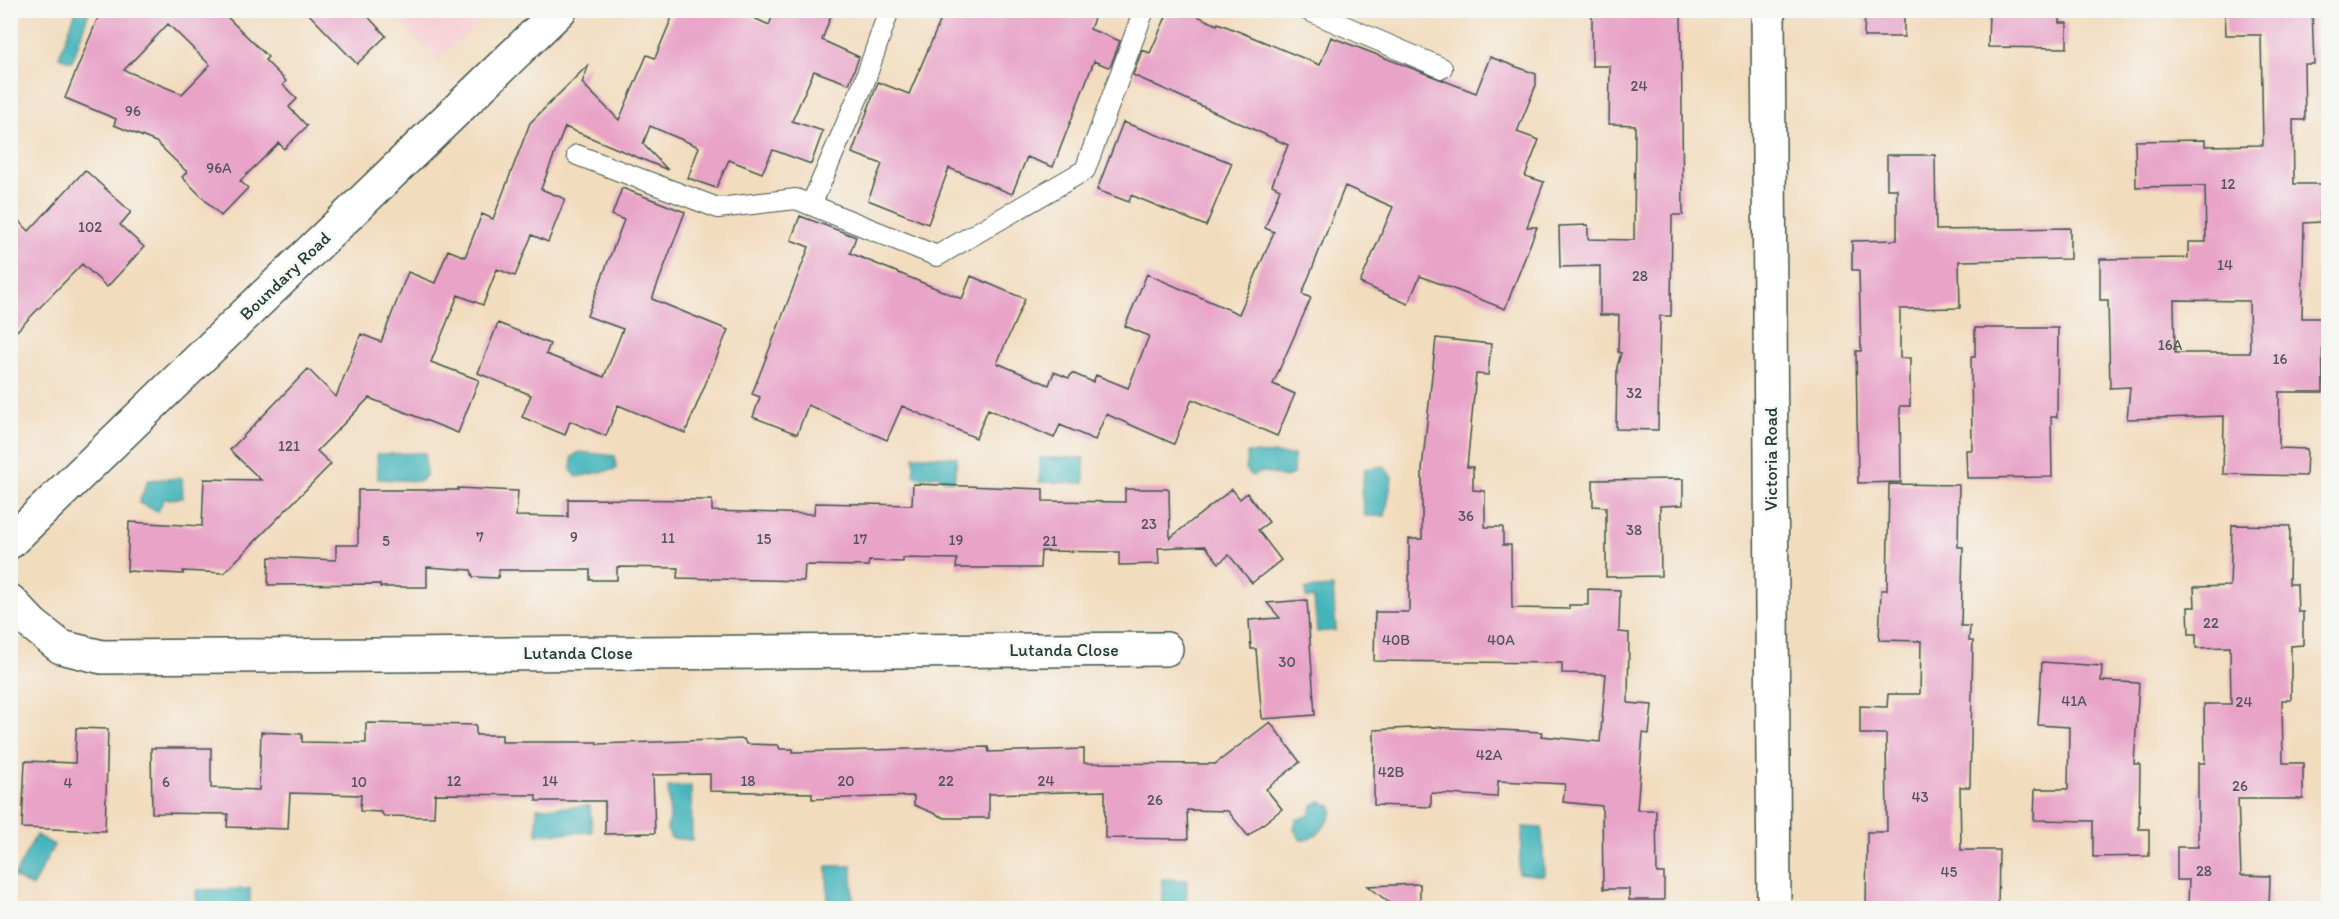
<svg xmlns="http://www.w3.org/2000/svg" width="2339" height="919" font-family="Itim,sans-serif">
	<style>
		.built { fill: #f7cfd4 }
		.water { fill: #45b5bc; stroke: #327978; stroke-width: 1.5 }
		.building { fill: #e8a3c7; fill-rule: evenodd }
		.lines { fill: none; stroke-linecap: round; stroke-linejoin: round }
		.lane-casing { stroke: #3f5549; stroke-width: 22 }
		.street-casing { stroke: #3f5549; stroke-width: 36 }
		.secondary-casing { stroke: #3f5549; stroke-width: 36 }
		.primary-casing { stroke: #3f5549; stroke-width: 36 }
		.lane { stroke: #fff; stroke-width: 20 }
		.street { stroke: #fff; stroke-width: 33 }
		.secondary { stroke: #fff; stroke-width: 33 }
		.primary { stroke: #fff; stroke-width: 33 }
		.labels { text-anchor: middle; stroke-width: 5; stroke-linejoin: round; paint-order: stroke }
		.number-label { font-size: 15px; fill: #515659 }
		.street-label { font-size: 18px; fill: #1f3d34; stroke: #f6f6f2 }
	</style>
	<rect width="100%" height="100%" fill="#f6f6f2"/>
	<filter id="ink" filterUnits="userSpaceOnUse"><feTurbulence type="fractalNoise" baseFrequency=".0167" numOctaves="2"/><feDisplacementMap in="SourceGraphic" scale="12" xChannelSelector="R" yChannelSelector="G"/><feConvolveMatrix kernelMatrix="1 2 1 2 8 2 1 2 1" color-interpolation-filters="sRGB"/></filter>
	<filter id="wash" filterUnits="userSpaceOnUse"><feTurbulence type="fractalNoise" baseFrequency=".008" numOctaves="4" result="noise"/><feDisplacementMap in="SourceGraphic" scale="24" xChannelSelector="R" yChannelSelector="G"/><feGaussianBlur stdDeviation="1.35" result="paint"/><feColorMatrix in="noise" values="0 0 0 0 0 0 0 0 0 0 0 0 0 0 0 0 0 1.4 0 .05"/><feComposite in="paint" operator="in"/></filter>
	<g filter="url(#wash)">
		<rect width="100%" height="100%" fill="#f2dcbe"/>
		<path class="built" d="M 391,11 L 491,11 L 438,60 Z"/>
		<path class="water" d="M 76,11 L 89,11 L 72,62 L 59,57 Z
			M 579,452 L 615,456 L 616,469 L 577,477 L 571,470 L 572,457 Z
			M 425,453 L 426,476 L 420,481 L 378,479 L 377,454 Z
			M 1247,453 L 1294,455 L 1293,474 L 1284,478 C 1270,473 1266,469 1251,476 L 1246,468 Z
			M 914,456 L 957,457 L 954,481 L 944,480 L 937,475 L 919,478 L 914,475 Z
			M 1040,458 L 1084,458 L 1084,483 L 1040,482 Z
			M 1384,466 L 1392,478 L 1385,516 L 1365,516 L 1361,492 L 1365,469 Z
			M 182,478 L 183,498 L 164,499 L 158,511 L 139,503 L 148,480 Z
			M 1333,587 L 1336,630 L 1317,632 L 1314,598 L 1306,598 L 1305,589 Z
			M 691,786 L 692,840 L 671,838 L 667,829 L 670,818 L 668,787 Z
			M 1320,801 L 1331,806 L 1333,811 C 1326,825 1318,840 1301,840 L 1294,829 L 1296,820 L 1310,815 L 1312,806 Z
			M 590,806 L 592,832 L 537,834 L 537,808 Z
			M 1523,827 L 1542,828 L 1544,876 L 1518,873 Z
			M 36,835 L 54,845 L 32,887 L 14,877 Z
			M 827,866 L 852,866 L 853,908 L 828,908 Z
			M 1162,879 L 1187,880 L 1186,908 L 1162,908 Z
			M 250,889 L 250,908 L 196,908 L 196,890 Z"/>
		<g id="blocks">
			<path class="building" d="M 101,10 L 220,10 L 268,57 L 265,60 L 286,81 L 283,85 L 297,99 L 289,107 L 307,126 L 284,149 L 279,143 L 240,181 L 248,188 L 221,216 L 182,177 L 187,172 L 156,142 L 114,125 L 116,119 L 65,98 ZM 168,24 L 210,65 L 182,94 L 124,70 Z
				M 305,10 L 362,10 L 386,36 L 357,64 Z
				M 675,10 L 737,10 L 769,25 L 775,10 L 833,10 L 822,40 L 859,57 L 849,84 L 814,71 L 792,121 L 823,131 L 811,164 L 773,150 L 762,173 L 729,160 L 716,188 L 688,178 L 699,147 L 650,126 L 643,144 L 668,170 L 565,127 L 541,189 L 565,199 L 548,242 L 532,235 L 515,276 L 497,269 L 483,305 L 458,295 L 431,362 L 479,380 L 458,433 L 369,398 L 317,451 L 331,464 L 224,573 L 183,571 L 183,574 L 127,571 L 129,522 L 202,526 L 204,479 L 261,480 L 230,450 L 308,369 L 336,397 L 361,334 L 381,342 L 408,272 L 435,283 L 448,250 L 465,257 L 482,214 L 493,219 L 530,123 L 589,64 L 582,83 L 619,120 L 647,55 L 655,58 Z
				M 945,10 L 1097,10 L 1090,29 L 1120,41 L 1111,65 L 1108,67 L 1094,61 L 1053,167 L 1027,157 L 1012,194 L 949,168 L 928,224 L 868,200 L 882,164 L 852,153 L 878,82 L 909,94 Z
				M 1169,10 L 1184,10 L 1217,25 L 1218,23 L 1320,65 L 1331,37 L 1476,93 L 1490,57 L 1536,74 L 1536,85 L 1517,132 L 1539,140 L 1525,176 L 1544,182 L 1527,227 L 1537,227 L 1505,309 L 1420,276 L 1408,304 L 1360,283 L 1393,207 L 1345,186 L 1302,294 L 1311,298 L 1273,384 L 1295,394 L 1277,436 L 1192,399 L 1174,444 L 1106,414 L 1095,440 L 1060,425 L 1054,438 L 988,409 L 976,438 L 902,406 L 887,440 L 808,405 L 797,434 L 753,417 L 760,397 L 752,394 L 809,247 L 791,240 L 800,216 L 856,237 L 850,253 L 962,299 L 971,276 L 1025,299 L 997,363 L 1049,385 L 1054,372 L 1069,378 L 1072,373 L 1093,382 L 1096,375 L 1128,388 L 1149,336 L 1125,326 L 1147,274 L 1239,314 L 1274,232 L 1265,228 L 1280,189 L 1272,185 L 1288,145 L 1133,75 L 1142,50 L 1150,53 Z
				M 1592,10 L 1681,10 L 1683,215 L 1672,215 L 1671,316 L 1660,316 L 1658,430 L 1616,429 L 1617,367 L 1621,353 L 1618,352 L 1619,315 L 1600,315 L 1600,266 L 1560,267 L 1559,226 L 1588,225 L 1588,239 L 1634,240 L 1635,125 L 1609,124 L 1610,66 L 1592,66 Z
				M 1865,10 L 1904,10 L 1904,37 L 1864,37 Z
				M 1989,10 L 2060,10 L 2060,23 L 2067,23 L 2067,48 L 1988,47 Z
				M 2225,10 L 2312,10 L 2314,64 L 2304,64 L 2305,120 L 2293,120 L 2294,184 L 2325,184 L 2325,210 L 2320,211 L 2320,222 L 2304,223 L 2302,318 L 2322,318 L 2323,392 L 2279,392 L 2279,448 L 2307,449 L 2306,476 L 2223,474 L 2224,416 L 2127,419 L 2130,387 L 2110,388 L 2108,300 L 2100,300 L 2100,259 L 2188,258 L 2188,242 L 2206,242 L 2205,186 L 2136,187 L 2135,141 L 2205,140 L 2205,146 L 2263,145 L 2261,35 L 2226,35 ZM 2174,300 L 2249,301 L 2250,353 L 2175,353 Z
				M 1123,122 L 1232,163 L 1206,226 L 1131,195 L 1129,202 L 1097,190 Z
				M 1887,155 L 1935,155 L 1936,230 L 2070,228 L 2070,259 L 1959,261 L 1960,308 L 1900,309 L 1900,358 L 1910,358 L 1910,406 L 1900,406 L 1901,482 L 1858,483 L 1856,351 L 1861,351 L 1859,270 L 1852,270 L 1852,241 L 1897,240 L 1897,189 L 1887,189 Z
				M 85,170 L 131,212 L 120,225 L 144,247 L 107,287 L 82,264 L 10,338 L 10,212 L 29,231 Z
				M 622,188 L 685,212 L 652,299 L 728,330 L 685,433 L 618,405 L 606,436 L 570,421 L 565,435 L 522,417 L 531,395 L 478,373 L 498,323 L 550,344 L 546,354 L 604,377 L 623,329 L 587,316 L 624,220 L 612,215 Z
				M 1975,328 L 2058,328 L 2057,417 L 2051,417 L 2052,477 L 1967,478 L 1966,450 L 1972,450 L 1971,357 L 1975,357 Z
				M 1436,338 L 1491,344 L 1488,375 L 1476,374 L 1467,467 L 1473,467 L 1473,490 L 1485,491 L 1485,527 L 1503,527 L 1503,545 L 1511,545 L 1512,608 L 1569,609 L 1569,605 L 1588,605 L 1588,589 L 1620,590 L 1619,632 L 1629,633 L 1628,703 L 1652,705 L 1649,734 L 1643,733 L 1637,810 L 1656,810 L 1657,873 L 1664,873 L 1664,900 L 1629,900 L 1629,889 L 1603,889 L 1602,806 L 1563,802 L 1565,784 L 1498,781 L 1497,797 L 1431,793 L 1431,807 L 1374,805 L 1374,730 L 1430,727 L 1542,732 L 1541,736 L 1600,742 L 1606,674 L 1562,673 L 1562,663 L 1374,661 L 1375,612 L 1409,612 L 1409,539 L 1422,539 L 1422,469 Z
				M 1683,479 L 1683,505 L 1660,506 L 1661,576 L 1606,577 L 1606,507 L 1593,506 L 1593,480 Z
				M 913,484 L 1043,489 L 1043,501 L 1125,502 L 1125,489 L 1169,489 L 1170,538 L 1232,489 L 1240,499 L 1247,493 L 1269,522 L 1258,530 L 1281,560 L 1252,583 L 1229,555 L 1219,563 L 1205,546 L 1158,548 L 1159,564 L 1119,565 L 1119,552 L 1041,551 L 1040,568 L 956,568 L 957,559 L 903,558 L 903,562 L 869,561 L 868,566 L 805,565 L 804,581 L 677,578 L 678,568 L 617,567 L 617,580 L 590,580 L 590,570 L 499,570 L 498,578 L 473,577 L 471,570 L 427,567 L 427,587 L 380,587 L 380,584 L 268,585 L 269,557 L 336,560 L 336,545 L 358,545 L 358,490 L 458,490 L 458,488 L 518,491 L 516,516 L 568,517 L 568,499 L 712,500 L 712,511 L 814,514 L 815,503 L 912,505 Z
				M 1889,484 L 1959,485 L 1958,547 L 1963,547 L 1961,626 L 1970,626 L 1969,641 L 1973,641 L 1970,787 L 1960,787 L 1961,850 L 1999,850 L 1998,909 L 1866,909 L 1867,832 L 1887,832 L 1886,734 L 1860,734 L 1860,706 L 1887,707 L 1888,694 L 1920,694 L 1921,641 L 1879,640 L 1881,590 L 1887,590 Z
				M 2232,525 L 2290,526 L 2289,584 L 2297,584 L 2298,612 L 2303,612 L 2303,645 L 2291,646 L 2291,700 L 2282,700 L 2283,763 L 2303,763 L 2303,799 L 2238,799 L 2241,875 L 2270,876 L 2269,909 L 2202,908 L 2202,904 L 2188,903 L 2189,880 L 2177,880 L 2177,847 L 2198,847 L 2198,763 L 2205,763 L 2204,704 L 2231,704 L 2230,647 L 2196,648 L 2196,634 L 2189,634 L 2188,607 L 2195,607 L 2194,587 L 2230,586 Z
				M 1307,600 L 1315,715 L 1262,719 L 1256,649 L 1251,649 L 1249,620 L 1280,618 L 1267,603 Z
				M 2042,662 L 2102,666 L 2101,681 L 2139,683 L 2134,764 L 2140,764 L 2139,829 L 2149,829 L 2149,856 L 2093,857 L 2093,821 L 2034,820 L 2035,789 L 2068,789 L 2069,727 L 2038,725 Z
				M 1270,722 L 1300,762 L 1266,789 L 1282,809 L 1248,836 L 1228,811 L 1187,810 L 1188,839 L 1105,838 L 1105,791 L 989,794 L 989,818 L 945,818 L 914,805 L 914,796 L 812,799 L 812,793 L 710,791 L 710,774 L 653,775 L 655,833 L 605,834 L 605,801 L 536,801 L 536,795 L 435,794 L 434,817 L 384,816 L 381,812 L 360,811 L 361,795 L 290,793 L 288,829 L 227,827 L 228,814 L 152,813 L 151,748 L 211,748 L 211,788 L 259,790 L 261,732 L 302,734 L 302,742 L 366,743 L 366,723 L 476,725 L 476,735 L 502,735 L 502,742 L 597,742 L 597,744 L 744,739 L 746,744 L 778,745 L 780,749 L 793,749 L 793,752 L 988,747 L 989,752 L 1084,749 L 1084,763 L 1215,764 Z
				M 76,728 L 108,729 L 105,831 L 22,828 L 25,761 L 75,763 Z
				M 1420,884 L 1420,909 L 1397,909 L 1368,886 Z"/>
		</g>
	</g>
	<g filter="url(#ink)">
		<use href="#blocks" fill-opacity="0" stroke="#3f5549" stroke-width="1.5"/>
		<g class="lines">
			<g class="lane-casing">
				<path id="lane" d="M 1307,10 L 1442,68
					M 577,155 L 718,208 L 796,199 L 937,256 L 1085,170 L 1144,10
					M 811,205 L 864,83 L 889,10"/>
			</g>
			<g class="street-casing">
				<path id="street" d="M 10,601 L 32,624 L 61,647 L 102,657 L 1166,649"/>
			</g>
			<g class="secondary-casing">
				<path id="secondary" d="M 1768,10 L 1774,908"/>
			</g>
			<g class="primary-casing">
				<path id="primary" d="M 10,542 L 560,10"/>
			</g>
			<use href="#lane" class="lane"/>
			<use href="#street" class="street"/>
			<use href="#secondary" class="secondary"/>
			<use href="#primary" class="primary"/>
		</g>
	</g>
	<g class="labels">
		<g class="number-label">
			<text x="1639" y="91">24</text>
			<text x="133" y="116">96</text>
			<text x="219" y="173">96A</text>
			<text x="2228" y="189">12</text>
			<text x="90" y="232">102</text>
			<text x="2225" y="270">14</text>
			<text x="1640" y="281">28</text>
			<text x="2170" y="350">16A</text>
			<text x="2280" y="364">16</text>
			<text x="1634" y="398">32</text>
			<text x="289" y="451">121</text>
			<text x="1466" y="521">36</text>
			<text x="1149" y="529">23</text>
			<text x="1634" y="535">38</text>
			<text x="480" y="542">7</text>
			<text x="574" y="542">9</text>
			<text x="668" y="543">11</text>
			<text x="764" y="544">15</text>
			<text x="860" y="544">17</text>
			<text x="956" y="545">19</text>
			<text x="386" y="546">5</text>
			<text x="1050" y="546">21</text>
			<text x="2211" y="628">22</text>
			<text x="1396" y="645">40B</text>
			<text x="1501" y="645">40A</text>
			<text x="1287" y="667">30</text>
			<text x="2074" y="706">41A</text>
			<text x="2244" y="707">24</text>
			<text x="1489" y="760">42A</text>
			<text x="1391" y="777">42B</text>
			<text x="454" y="786">12</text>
			<text x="550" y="786">14</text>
			<text x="748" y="786">18</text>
			<text x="846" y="786">20</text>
			<text x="946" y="786">22</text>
			<text x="1046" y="786">24</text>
			<text x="166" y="787">6</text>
			<text x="359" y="787">10</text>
			<text x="68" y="788">4</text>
			<text x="2240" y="791">26</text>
			<text x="1920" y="802">43</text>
			<text x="1155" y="805">26</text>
			<text x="2204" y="876">28</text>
			<text x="1949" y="877">45</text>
		</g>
		<g class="street-label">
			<text transform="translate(285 276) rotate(-44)" y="6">Boundary Road</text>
			<text transform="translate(1771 459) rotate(-90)" y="6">Victoria Road</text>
			<text x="1064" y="656">Lutanda Close</text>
			<text x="578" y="659">Lutanda Close</text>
		</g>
	</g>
	<rect width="2339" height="919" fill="none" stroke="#f6f6f2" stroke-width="36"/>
</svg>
